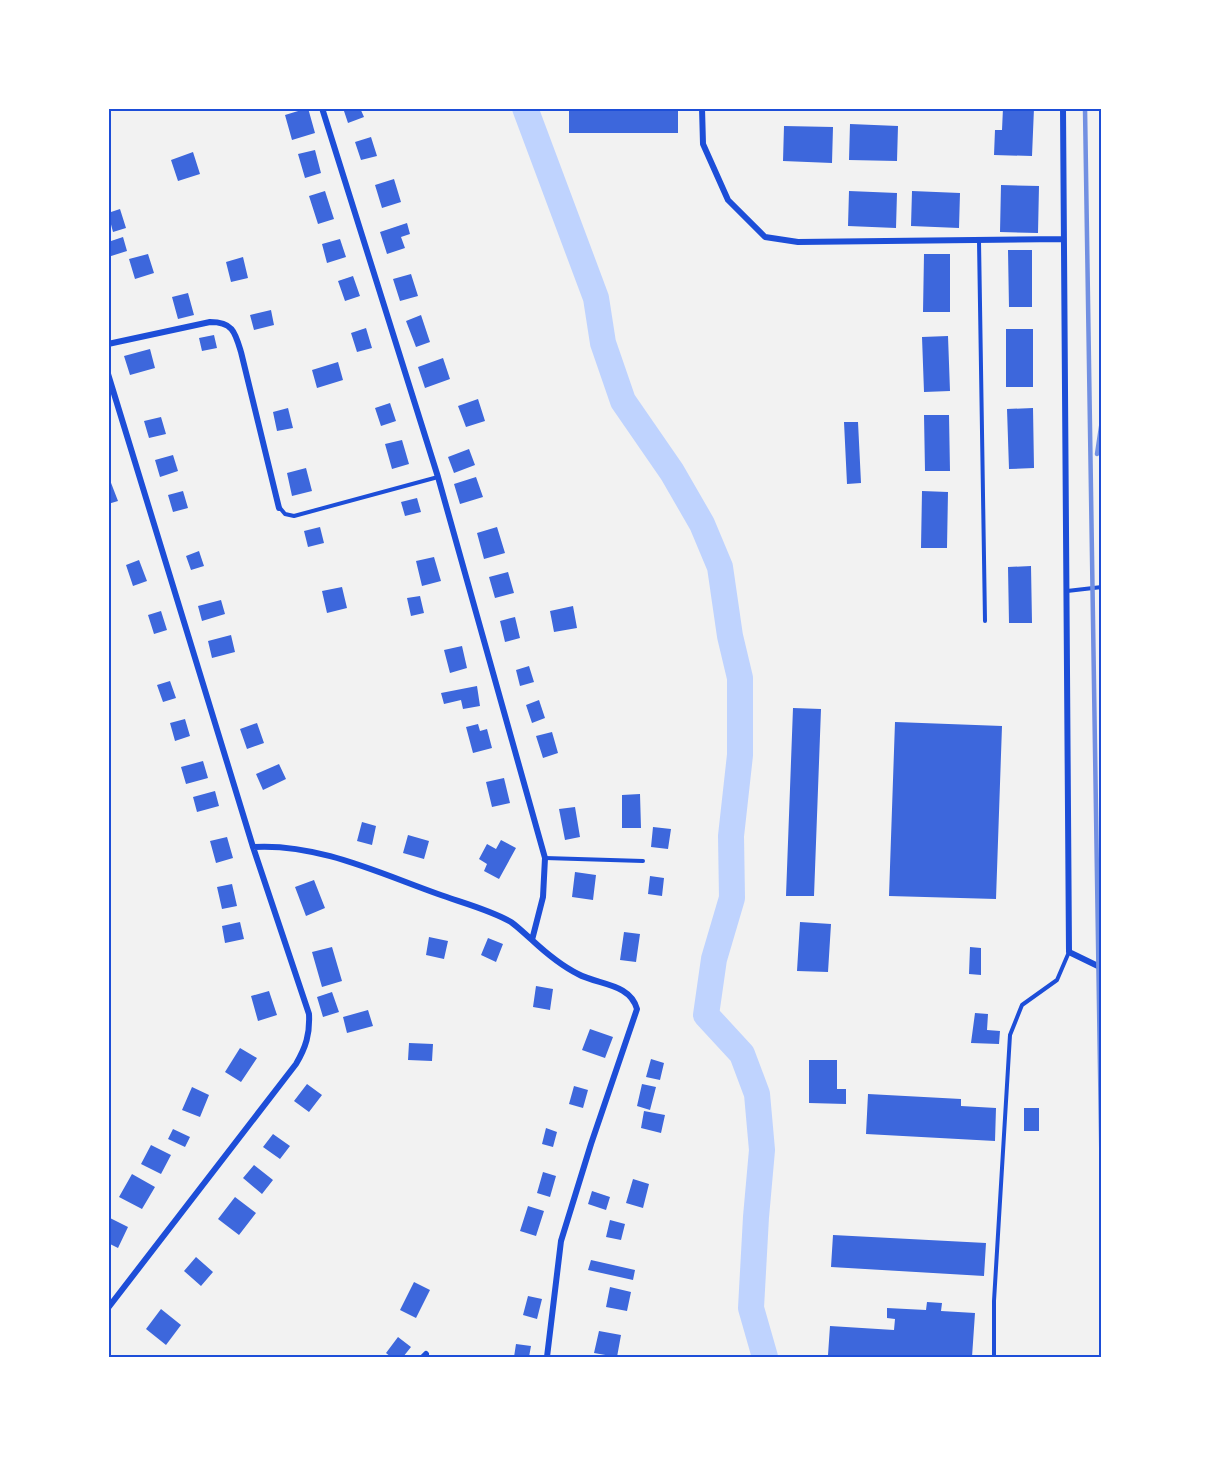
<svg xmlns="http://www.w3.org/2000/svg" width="1210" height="1465" font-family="Raleway,sans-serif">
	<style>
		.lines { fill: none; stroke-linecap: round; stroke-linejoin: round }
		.river { stroke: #bfd3fe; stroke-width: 26 }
		.building { fill: #3d67dc }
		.service { stroke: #1d4ed8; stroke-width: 4 }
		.minor { stroke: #1d4ed8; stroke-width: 6 }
		.rail { stroke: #7290e2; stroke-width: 4.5 }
		.neatline { fill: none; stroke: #1d4ed8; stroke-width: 2 }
	</style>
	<rect width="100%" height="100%" fill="#f2f2f2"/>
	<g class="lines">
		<path class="river" d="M 525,108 L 596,298 L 603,343 L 623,401 L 672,472 L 702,524 L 720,567 L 730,636 L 740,678 L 740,755 L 731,836 L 732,898 L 714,959 L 706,1015 L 742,1054 L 757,1094 L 762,1150 L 756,1217 L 751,1308 L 765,1357"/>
	</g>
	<path class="building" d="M 308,108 L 315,133 L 292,140 L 285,115 Z
		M 343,108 L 360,108 L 364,117 L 348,123 Z
		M 569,108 L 678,108 L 678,133 L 569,133 Z
		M 1003,108 L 1034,108 L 1032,156 L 994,155 L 995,130 L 1002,130 Z
		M 850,124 L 898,126 L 897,161 L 849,160 Z
		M 784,126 L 833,127 L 832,163 L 783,161 Z
		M 371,137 L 377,156 L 361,160 L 355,142 Z
		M 315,150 L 321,173 L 305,178 L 298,154 Z
		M 193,152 L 200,174 L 178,181 L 171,160 Z
		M 394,179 L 401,202 L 382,208 L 375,185 Z
		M 1001,185 L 1039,186 L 1038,233 L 1000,232 Z
		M 325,191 L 334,219 L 318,224 L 309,196 Z
		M 849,191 L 897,193 L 896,228 L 848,226 Z
		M 912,191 L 960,193 L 959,228 L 911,226 Z
		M 120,209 L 126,228 L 113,232 L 108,213 Z
		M 407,223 L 410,234 L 401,237 L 405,248 L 387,254 L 380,232 Z
		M 123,237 L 127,251 L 108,257 L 108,242 Z
		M 340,239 L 346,257 L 327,263 L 322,244 Z
		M 1008,250 L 1032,250 L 1032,307 L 1009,307 Z
		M 148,254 L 154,273 L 135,279 L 129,259 Z
		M 924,254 L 950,254 L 950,312 L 923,312 Z
		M 243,257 L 248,278 L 231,282 L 226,262 Z
		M 411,274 L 418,296 L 400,301 L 393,279 Z
		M 353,276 L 360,296 L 345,301 L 338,281 Z
		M 188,293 L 194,315 L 178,319 L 172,297 Z
		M 271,310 L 274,325 L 254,330 L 250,315 Z
		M 421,315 L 430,342 L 416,347 L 406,321 Z
		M 366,328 L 372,348 L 357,352 L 351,333 Z
		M 1006,329 L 1033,329 L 1033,387 L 1006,387 Z
		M 214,335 L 217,348 L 202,351 L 199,338 Z
		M 948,336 L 950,391 L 924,392 L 922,337 Z
		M 150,349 L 155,368 L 130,375 L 124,356 Z
		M 443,358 L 450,379 L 425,388 L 418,367 Z
		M 338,362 L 343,380 L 317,388 L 312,370 Z
		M 478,399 L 485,421 L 466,427 L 458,406 Z
		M 390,403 L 396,421 L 381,426 L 375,408 Z
		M 288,408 L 293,428 L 277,431 L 273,412 Z
		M 1033,408 L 1034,468 L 1009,469 L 1007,409 Z
		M 924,415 L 949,415 L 950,471 L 925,471 Z
		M 161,417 L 166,434 L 149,438 L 144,421 Z
		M 844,422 L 858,422 L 861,483 L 847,484 Z
		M 402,440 L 409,464 L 392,469 L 385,444 Z
		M 469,449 L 475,465 L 454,473 L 448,457 Z
		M 173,455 L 178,471 L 160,477 L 155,460 Z
		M 306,468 L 312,491 L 292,496 L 287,473 Z
		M 108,475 L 118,501 L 108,504 Z
		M 476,477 L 483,497 L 460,504 L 454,484 Z
		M 183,491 L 188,508 L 173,512 L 168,495 Z
		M 922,491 L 948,492 L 947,548 L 921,548 Z
		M 417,498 L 421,512 L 405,516 L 401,502 Z
		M 320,527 L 324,543 L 308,547 L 304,531 Z
		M 497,527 L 505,553 L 484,559 L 477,533 Z
		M 199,551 L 204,566 L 191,570 L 186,556 Z
		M 434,557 L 441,581 L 422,586 L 416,561 Z
		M 139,560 L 147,581 L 133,586 L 126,565 Z
		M 1031,566 L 1032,623 L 1009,623 L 1008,567 Z
		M 508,572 L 514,593 L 495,598 L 489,577 Z
		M 342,587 L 347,608 L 327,613 L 322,591 Z
		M 420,596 L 424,613 L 411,616 L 407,598 Z
		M 221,600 L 225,614 L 202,621 L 198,606 Z
		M 573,606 L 577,628 L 554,632 L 550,611 Z
		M 161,611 L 167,630 L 154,634 L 148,615 Z
		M 515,617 L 520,638 L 505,642 L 500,621 Z
		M 231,635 L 235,652 L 212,658 L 208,641 Z
		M 462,646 L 467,668 L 450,673 L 444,650 Z
		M 529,666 L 534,682 L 520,686 L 516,670 Z
		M 170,681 L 176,698 L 163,702 L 157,685 Z
		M 477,686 L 480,706 L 463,709 L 461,700 L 444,704 L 441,693 Z
		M 539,700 L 545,718 L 532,723 L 526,705 Z
		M 793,708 L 821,709 L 814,896 L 786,896 Z
		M 185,719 L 190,736 L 175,741 L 170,723 Z
		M 895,722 L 1002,726 L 996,899 L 889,896 Z
		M 257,723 L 264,743 L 247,749 L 240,729 Z
		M 478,724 L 480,731 L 487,729 L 492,748 L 473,753 L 466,727 Z
		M 552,732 L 558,753 L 543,758 L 536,736 Z
		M 203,761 L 208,778 L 186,784 L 181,767 Z
		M 279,764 L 286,779 L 263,790 L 256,774 Z
		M 504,778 L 510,803 L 492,807 L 486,782 Z
		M 215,791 L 219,806 L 197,812 L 193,797 Z
		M 640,794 L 641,828 L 622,828 L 622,795 Z
		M 575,807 L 580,837 L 565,840 L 559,809 Z
		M 362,822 L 376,826 L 372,845 L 357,841 Z
		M 653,827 L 671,829 L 668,849 L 651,847 Z
		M 408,835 L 429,841 L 424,859 L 403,853 Z
		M 227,837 L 233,858 L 216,863 L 210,841 Z
		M 501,840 L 516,848 L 499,879 L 484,871 L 487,864 L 479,859 L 487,844 L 496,849 Z
		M 575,872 L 596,875 L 593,900 L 572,897 Z
		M 650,876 L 664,878 L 662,896 L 648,894 Z
		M 314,880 L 325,908 L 306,916 L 295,887 Z
		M 232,884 L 237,906 L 222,909 L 217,887 Z
		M 240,922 L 244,939 L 225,943 L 222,926 Z
		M 800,922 L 831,924 L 828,972 L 797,971 Z
		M 624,932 L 640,934 L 636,962 L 620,960 Z
		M 429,937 L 448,941 L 444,959 L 426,955 Z
		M 488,938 L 503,944 L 496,962 L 481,955 Z
		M 332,947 L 342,981 L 322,987 L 312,952 Z
		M 970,947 L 981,948 L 981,975 L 969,974 Z
		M 536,986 L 553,989 L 550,1010 L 533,1007 Z
		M 269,991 L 277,1015 L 258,1021 L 251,996 Z
		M 332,992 L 339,1012 L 323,1017 L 317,997 Z
		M 368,1010 L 373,1026 L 347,1033 L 343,1017 Z
		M 975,1013 L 988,1014 L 987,1030 L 1000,1031 L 999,1044 L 971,1043 Z
		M 590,1029 L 613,1037 L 605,1058 L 582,1050 Z
		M 409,1043 L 433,1044 L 432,1061 L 408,1060 Z
		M 240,1048 L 257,1058 L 241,1082 L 225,1072 Z
		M 651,1059 L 664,1063 L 660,1080 L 646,1077 Z
		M 809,1060 L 837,1060 L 837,1089 L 846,1089 L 846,1104 L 809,1103 Z
		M 307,1084 L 322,1095 L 309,1112 L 294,1101 Z
		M 642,1084 L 656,1087 L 650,1110 L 637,1106 Z
		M 574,1086 L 588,1090 L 583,1108 L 569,1104 Z
		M 192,1087 L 209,1095 L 200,1117 L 182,1110 Z
		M 868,1094 L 961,1099 L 961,1106 L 996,1108 L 995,1141 L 866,1134 Z
		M 1024,1108 L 1039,1108 L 1039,1131 L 1024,1131 Z
		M 644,1111 L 665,1115 L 661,1133 L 641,1128 Z
		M 546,1128 L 557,1132 L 553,1147 L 542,1144 Z
		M 173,1129 L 190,1137 L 185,1147 L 168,1139 Z
		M 273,1134 L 290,1146 L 280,1159 L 263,1147 Z
		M 151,1145 L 171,1155 L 161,1174 L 141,1164 Z
		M 254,1165 L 273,1180 L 262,1194 L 243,1178 Z
		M 543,1172 L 556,1176 L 550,1197 L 537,1193 Z
		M 132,1174 L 155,1187 L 142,1209 L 119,1197 Z
		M 633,1179 L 649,1184 L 643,1208 L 626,1203 Z
		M 592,1191 L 610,1197 L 606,1210 L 588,1204 Z
		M 235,1197 L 256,1213 L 239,1235 L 218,1219 Z
		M 528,1206 L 544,1211 L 536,1236 L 520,1231 Z
		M 110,1218 L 128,1227 L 118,1248 L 108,1243 Z
		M 610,1220 L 625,1224 L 621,1240 L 606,1237 Z
		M 833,1235 L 986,1243 L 984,1276 L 831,1267 Z
		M 196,1257 L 213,1272 L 201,1286 L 184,1271 Z
		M 591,1260 L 635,1270 L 633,1280 L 588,1270 Z
		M 414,1282 L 430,1290 L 416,1318 L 400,1310 Z
		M 610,1287 L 631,1292 L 627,1311 L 606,1307 Z
		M 528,1296 L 542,1299 L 537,1319 L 523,1315 Z
		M 927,1302 L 942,1303 L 941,1311 L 975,1313 L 972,1357 L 828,1355 L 830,1326 L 894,1330 L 895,1319 L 887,1318 L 887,1308 L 926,1310 Z
		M 161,1309 L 181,1325 L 166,1345 L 146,1329 Z
		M 599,1331 L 621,1335 L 617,1357 L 594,1353 Z
		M 398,1337 L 411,1347 L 403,1357 L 391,1357 L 386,1353 Z
		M 516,1344 L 531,1346 L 529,1357 L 514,1357 Z"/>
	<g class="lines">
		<path class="service" d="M 979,241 L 985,621
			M 280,508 L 285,514 L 294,516 L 438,477
			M 1067,591 L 1102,587
			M 545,858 L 643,861
			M 994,1357 L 994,1301 L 1010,1035 L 1022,1005 L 1057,980 L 1069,952"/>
		<path class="minor" d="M 322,108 L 438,477 L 545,858 L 543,897 L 532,940 C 546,953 560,965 578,974 C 598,985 630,983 637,1009 L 591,1144 L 561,1241 L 547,1357
			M 702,108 L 703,144 L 728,200 L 765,237 L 798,242 L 1064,239
			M 1063,108 L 1069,952 L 1102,968
			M 108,344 L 210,322 C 233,322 235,332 241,352 L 279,508
			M 108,374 L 253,847 L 309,1014 C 310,1034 306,1047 296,1064 L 108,1308
			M 253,847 C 317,843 379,873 438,894 C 460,902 491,910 511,922 C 518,927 525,934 532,940
			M 423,1357 L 426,1354"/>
		<path class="rail" d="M 1085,108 L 1102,1196
			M 1097,454 L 1102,420"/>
	</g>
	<rect width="1210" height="1465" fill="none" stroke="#ffffff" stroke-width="219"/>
	<rect x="110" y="110" width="990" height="1246" class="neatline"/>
</svg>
